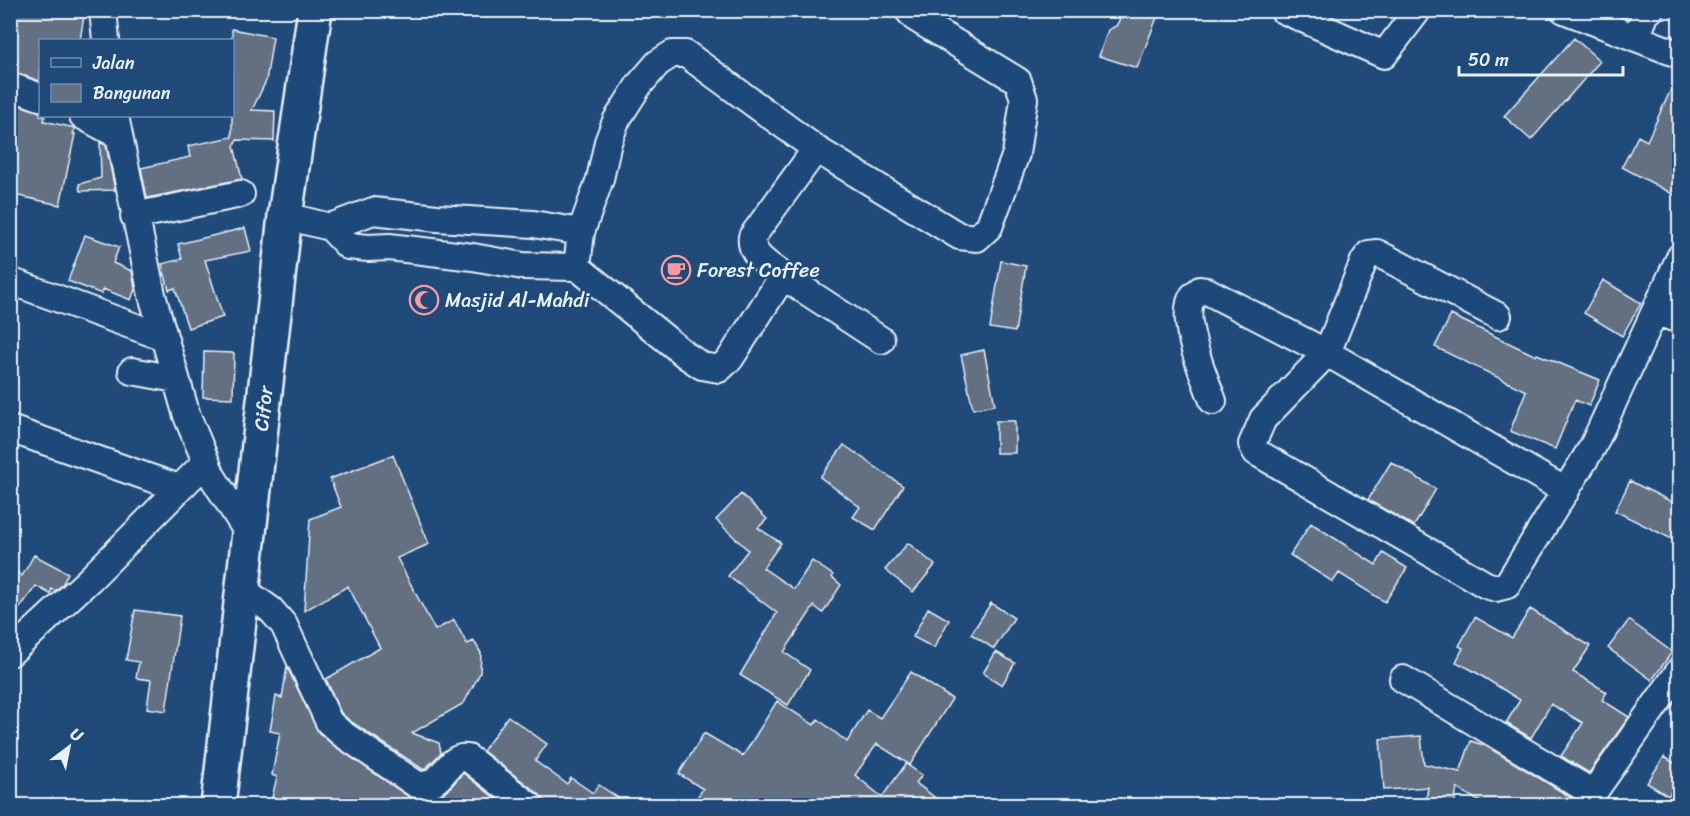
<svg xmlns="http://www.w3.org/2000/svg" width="1690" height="816" font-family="Sriracha,sans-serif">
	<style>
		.building { fill: #637082; stroke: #e8f1f8; stroke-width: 1.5 }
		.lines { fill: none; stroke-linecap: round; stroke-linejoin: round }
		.street-casing { stroke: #e8f1f8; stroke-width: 30 }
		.secondary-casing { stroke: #e8f1f8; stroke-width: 38 }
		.street { stroke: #1f4a7a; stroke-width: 26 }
		.secondary { stroke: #1f4a7a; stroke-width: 33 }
		.labels { text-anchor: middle; stroke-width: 4.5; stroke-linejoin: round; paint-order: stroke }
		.poi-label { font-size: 20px; fill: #e8f1f8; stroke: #1f4a7a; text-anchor: start }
		.street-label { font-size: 20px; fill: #e8f1f8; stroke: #1f4a7a }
	</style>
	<rect width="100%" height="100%" fill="#1f4a7a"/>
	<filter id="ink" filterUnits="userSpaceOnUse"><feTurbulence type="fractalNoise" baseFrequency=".0167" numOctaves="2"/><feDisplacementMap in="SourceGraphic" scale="12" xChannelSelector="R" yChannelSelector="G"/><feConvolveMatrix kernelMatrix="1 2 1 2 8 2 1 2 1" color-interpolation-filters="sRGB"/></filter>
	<g filter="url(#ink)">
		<path class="building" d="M 10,10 L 85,10 L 80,40 L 40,40 L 40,81 L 10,71 Z
			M 1125,10 L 1160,10 L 1137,68 L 1099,56 L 1108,30 L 1116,26 Z
			M 232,29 L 273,37 L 266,81 L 252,110 L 275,111 L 274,141 L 237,140 L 234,146 L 242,179 L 147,198 L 141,168 L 190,157 L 188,146 L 232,137 Z
			M 1574,38 L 1600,61 L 1531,140 L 1504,116 Z
			M 1680,70 L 1680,198 L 1622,167 L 1638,136 L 1647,141 Z
			M 10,102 L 40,112 L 40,116 L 45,116 L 44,121 L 75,128 L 73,134 L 75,134 L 60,205 L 10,194 Z
			M 100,142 L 106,145 L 115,190 L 80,191 L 79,184 L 101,178 Z
			M 245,228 L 251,251 L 205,260 L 223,317 L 188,328 L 175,288 L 169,290 L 162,264 L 182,259 L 178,244 Z
			M 85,235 L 119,247 L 113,263 L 132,271 L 135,289 L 131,300 L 103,289 L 102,294 L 68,281 Z
			M 1001,261 L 1026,266 L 1015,332 L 990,328 Z
			M 1603,280 L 1641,303 L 1622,336 L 1584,313 Z
			M 1451,315 L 1536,356 L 1537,354 L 1600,380 L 1589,406 L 1575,400 L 1555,449 L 1510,431 L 1526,391 L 1435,347 Z
			M 984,350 L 995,405 L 973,409 L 961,355 Z
			M 204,352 L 234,353 L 233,398 L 203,397 Z
			M 996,421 L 1015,421 L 1015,453 L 996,453 Z
			M 844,445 L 903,486 L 875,530 L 853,517 L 860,507 L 820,477 Z
			M 393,455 L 429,544 L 397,558 L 435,630 L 454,620 L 467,644 L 474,641 L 481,653 L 480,673 L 464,703 L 412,733 L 439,743 L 441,753 L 424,770 L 350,721 L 341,713 L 326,679 L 380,648 L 348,586 L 304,611 L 310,519 L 341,507 L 330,479 Z
			M 1391,462 L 1436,489 L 1414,526 L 1368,500 Z
			M 1630,481 L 1680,506 L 1680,543 L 1615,511 Z
			M 741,494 L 767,519 L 758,528 L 781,543 L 763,568 L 794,589 L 812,561 L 833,575 L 832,577 L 841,585 L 823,613 L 814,606 L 784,652 L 810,670 L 788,705 L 740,675 L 777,613 L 728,576 L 748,550 L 716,520 Z
			M 1311,523 L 1376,565 L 1383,553 L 1407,568 L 1385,602 L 1339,573 L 1333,582 L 1290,555 Z
			M 908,543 L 935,565 L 913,592 L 885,570 Z
			M 34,555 L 68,573 L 62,585 L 55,591 L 52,589 L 50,594 L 36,586 L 10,621 L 10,567 L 22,576 Z
			M 991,603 L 1014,618 L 994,649 L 971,634 Z
			M 928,608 L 949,620 L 934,648 L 913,637 Z
			M 1530,609 L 1590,646 L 1573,672 L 1607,692 L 1602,700 L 1629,717 L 1589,773 L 1561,756 L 1583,723 L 1551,704 L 1531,738 L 1506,723 L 1520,700 L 1472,670 L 1456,662 L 1463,648 L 1459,646 L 1475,617 L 1512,638 Z
			M 135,610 L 180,616 L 166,711 L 147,708 L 151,680 L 136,678 L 139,662 L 126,660 Z
			M 1629,620 L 1672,652 L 1652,680 L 1608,648 Z
			M 996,652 L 1015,663 L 1002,685 L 983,673 Z
			M 287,667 L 319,733 L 333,745 L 408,796 L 424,800 L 437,797 L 448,790 L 463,773 L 505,806 L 270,806 L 277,777 L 272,775 L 280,733 L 270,731 L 276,696 L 282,698 Z
			M 911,672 L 952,699 L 910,765 L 877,744 L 855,775 L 882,797 L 906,764 L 922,775 L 916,783 L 946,806 L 691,806 L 703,789 L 679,774 L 704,733 L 743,756 L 777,701 L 814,725 L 818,719 L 847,742 L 867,710 L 880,718 Z
			M 508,716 L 547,744 L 535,761 L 567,784 L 571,778 L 593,793 L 599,785 L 630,806 L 545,806 L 544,800 L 539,794 L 483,751 Z
			M 1421,736 L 1424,764 L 1460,772 L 1471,741 L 1486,746 L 1572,798 L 1569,806 L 1487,806 L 1457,788 L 1454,806 L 1425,806 L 1428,787 L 1384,790 L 1380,739 Z
			M 1664,757 L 1680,766 L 1680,793 L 1673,789 L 1668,796 L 1647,783 Z"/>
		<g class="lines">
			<g class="street-casing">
				<path id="street" d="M 103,10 L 106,40
					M 1283,10 L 1384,55 L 1418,10
					M 1564,10 L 1680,55
					M 1636,38 L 1646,13 L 1650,10
					M 10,86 L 40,97
					M 83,116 L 118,135
					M 115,116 L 152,295 L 187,416 L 212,476 L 250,536
					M 816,149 L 959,236 L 977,238 L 989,227 L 1016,154 L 1024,99 L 1018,81 L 915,18 L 908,10
					M 134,216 L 241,194
					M 285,216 L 330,227 L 348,246 L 368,248 L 389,247 L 473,257 L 523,266 L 577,267 L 687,356 L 702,366 L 719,369 L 730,359 L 783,276 L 881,340
					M 330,227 L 373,211 L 437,218 L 533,224 L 581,232
					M 577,267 L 581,232 L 600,179 L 608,142 L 616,121 L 639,85 L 658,63 L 672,54 L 686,54 L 816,149 L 752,237 C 749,255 771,266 783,276
					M 10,281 L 163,337
					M 1656,312 L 1680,320
					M 1498,316 L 1377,253 L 1369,254 L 1364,261 L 1327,353 L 1263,419 L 1252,444 L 1256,452 L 1486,585 L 1496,588 L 1507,585 L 1593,446 L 1680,257
					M 132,371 L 176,379
					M 1213,401 C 1205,378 1178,318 1193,296 C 1193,296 1200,291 1200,290 L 1207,291 L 1327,353 L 1566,491
					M 10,429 L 179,488
					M 242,589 L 271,610 L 284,625 L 329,722 L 341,733 L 416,784 C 444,791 445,754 468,758 L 530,806
					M 10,653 L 90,579 L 205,463
					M 1403,679 L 1593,793
					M 1584,806 L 1680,670"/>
			</g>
			<g class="secondary-casing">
				<g id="secondary">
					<path id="s1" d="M 218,806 L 285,216 L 315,10"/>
				</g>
			</g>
			<use href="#street" class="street"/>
			<use href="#secondary" class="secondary"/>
		</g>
	</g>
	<defs>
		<g id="cafe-ring" transform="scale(1.5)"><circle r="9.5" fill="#1f4a7a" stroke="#ff9aa2" stroke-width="1.5"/><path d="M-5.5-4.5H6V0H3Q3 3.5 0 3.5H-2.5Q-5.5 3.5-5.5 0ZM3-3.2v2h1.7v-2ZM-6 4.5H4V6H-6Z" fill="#ff9aa2"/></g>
		<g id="mosque-ring" transform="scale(1.5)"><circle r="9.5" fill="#1f4a7a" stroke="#ff9aa2" stroke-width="1.5"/><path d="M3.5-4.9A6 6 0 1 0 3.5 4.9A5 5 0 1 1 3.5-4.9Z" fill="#ff9aa2"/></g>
	</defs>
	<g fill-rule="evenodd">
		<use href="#cafe-ring" x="676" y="270"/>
		<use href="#mosque-ring" x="424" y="300"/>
	</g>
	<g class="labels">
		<g class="poi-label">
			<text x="697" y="277">Forest Coffee</text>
			<text x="445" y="307">Masjid Al-Mahdi</text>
		</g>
		<g class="street-label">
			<text dy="7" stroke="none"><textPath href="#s1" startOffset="400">Cifor</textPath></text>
		</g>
	</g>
	<rect width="1690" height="816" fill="none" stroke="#1f4a7a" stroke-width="36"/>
	<rect x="18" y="18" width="1654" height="780" fill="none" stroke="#e8f1f8" stroke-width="2" filter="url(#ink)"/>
	<rect x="39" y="39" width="195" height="78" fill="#1f4a7a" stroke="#6f8dac" stroke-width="1.5"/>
	<rect x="51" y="58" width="30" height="9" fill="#1f4a7a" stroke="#6f8dac" stroke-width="1.5"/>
	<text x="93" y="69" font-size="18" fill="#e8f1f8">Jalan</text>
	<rect x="51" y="84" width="30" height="18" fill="#637082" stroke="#6f8dac" stroke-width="1.5"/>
	<text x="93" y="99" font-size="18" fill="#e8f1f8">Bangunan</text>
	<g transform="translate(69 747) rotate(32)" stroke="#1f4a7a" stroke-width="4.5" paint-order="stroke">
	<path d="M0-4.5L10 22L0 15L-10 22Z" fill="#e8f1f8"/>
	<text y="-9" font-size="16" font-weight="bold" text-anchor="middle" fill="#e8f1f8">U</text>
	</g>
	<path d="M1459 66v9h164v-9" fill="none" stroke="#e8f1f8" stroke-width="3"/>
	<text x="1468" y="66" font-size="18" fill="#e8f1f8" stroke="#1f4a7a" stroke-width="4.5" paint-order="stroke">50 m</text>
</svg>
